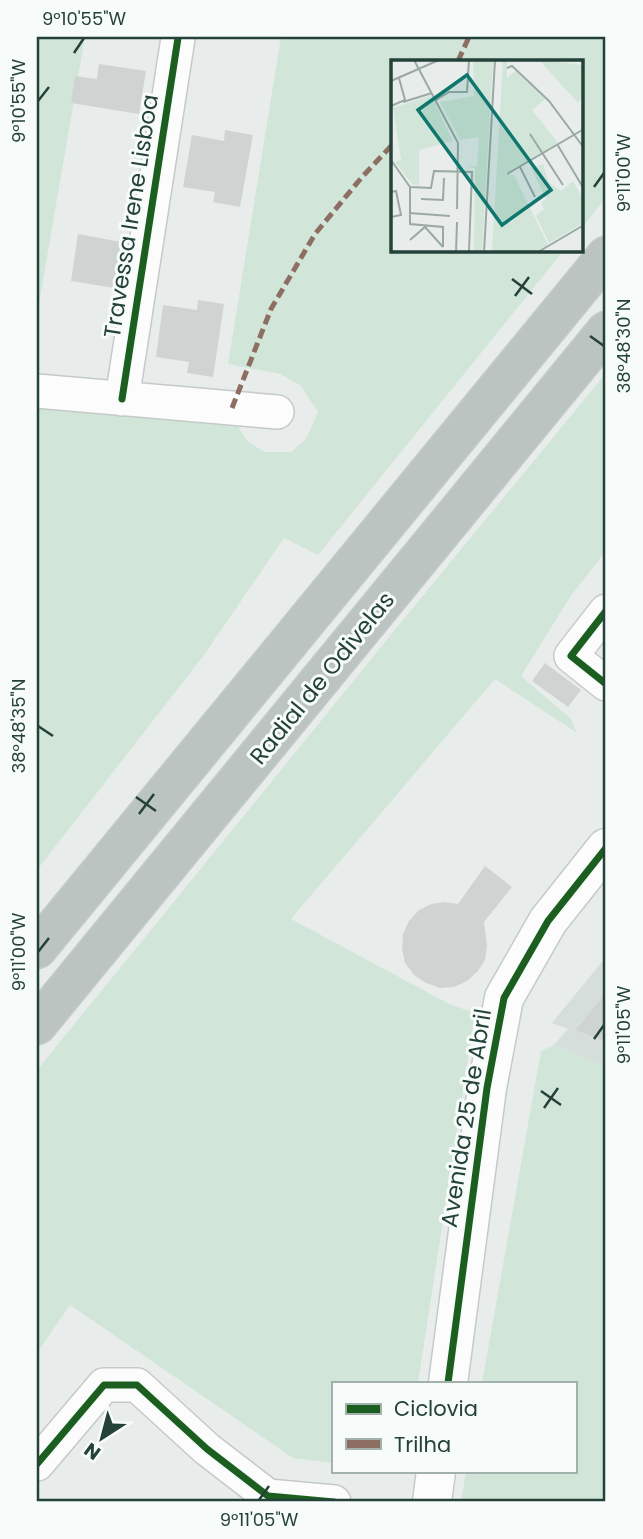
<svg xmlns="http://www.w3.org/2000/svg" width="643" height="1539" font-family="Poppins,sans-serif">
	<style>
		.built { fill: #d6dedb }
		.green { fill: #d1e6d8 }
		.building { fill: #cfd4d2 }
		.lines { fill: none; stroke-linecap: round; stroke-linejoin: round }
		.street-casing { stroke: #c5cac8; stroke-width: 36 }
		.secondary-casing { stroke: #c3cbc8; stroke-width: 41 }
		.highway-casing { stroke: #c3ccc9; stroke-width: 41 }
		.street { stroke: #fcfcfc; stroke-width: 33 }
		.secondary { stroke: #fcfcfc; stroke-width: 38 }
		.highway { stroke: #bcc4c2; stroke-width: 38 }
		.quiet { stroke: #8d6e63; stroke-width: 5; stroke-dasharray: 10 5; stroke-linecap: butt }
		.cycleway-casing { stroke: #f7fbf9; stroke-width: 11 }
		.cycleway { stroke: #1b5e20; stroke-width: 7 }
		.ticks { fill: none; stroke: #24423a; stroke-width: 2.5 }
		.labels { text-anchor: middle; stroke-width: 6; stroke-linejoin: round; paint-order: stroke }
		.street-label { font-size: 23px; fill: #24423a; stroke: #f7fbf9 }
		.inset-road { fill: none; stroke: #9aa9a4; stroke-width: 2 }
		.view { fill: #0f766e; fill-opacity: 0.15; stroke: #0f766e; stroke-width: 3.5 }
		.inset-edge { fill: none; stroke: #24423a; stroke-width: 3.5 }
		.neatline { fill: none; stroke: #24423a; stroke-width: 2.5 }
		.ticks-label { font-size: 18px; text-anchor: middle; fill: #24423a }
	</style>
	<rect width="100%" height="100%" fill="#e8edeb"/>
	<path class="built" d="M 606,957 L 606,1067 L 554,1045 L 568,1029 L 552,1023 Z"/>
	<path class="green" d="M 37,37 L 85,37 L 37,315 Z
		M 281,37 L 606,37 L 606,197 L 582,228 L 582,61 L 393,61 L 393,250 L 564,250 L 318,555 L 284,538 L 204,655 L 37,870 L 37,406 L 237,425 L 248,442 L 265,452 L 291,452 L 306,439 L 318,412 L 300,385 L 280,374 L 228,364 Z
		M 606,373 L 606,551 L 570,597 L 521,676 L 571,719 L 577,733 L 495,679 L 291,919 L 449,1004 L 475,1013 L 418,1383 L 333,1383 L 333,1463 L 293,1458 L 70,1305 L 37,1353 L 37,1070 L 407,615 Z
		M 554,1045 L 606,1067 L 606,1502 L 461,1502 L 466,1471 L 575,1471 L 575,1383 L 482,1383 L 541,1051 Z"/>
	<path class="building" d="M 99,64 L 146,71 L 139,114 L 71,103 L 75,76 L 97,79 Z
		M 225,130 L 253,135 L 240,207 L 213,202 L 215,192 L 183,187 L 192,135 L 224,141 Z
		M 78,234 L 121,242 L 114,288 L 71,281 Z
		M 198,300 L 224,304 L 213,377 L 187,373 L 189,362 L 156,357 L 163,305 L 197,310 Z
		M 545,663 L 581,690 L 568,707 L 532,681 Z
		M 485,866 L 512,887 L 484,922 L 487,946 L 485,960 L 478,971 L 467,981 L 454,987 L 440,988 L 426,983 L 414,975 L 405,963 L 402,949 L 403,934 L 409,921 L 419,910 L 431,904 L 445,902 L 458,904 Z
		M 606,993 L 606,1042 L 576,1030 Z"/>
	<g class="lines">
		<g class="street-casing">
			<path id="street" d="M 37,391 L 277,412
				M 122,399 L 178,38
				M 606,611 L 571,656 L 606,684
				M 37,1464 L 104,1385 L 137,1385 L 207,1449 L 268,1496 L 334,1502"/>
		</g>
		<g class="secondary-casing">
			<path id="secondary" d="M 448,1383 L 487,1088 L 504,998 L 548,921 L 606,848
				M 432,1502 L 436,1471"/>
		</g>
		<g class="highway-casing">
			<path id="highway" d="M 37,949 L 606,256
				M 37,1025 L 606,331"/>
		</g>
		<use href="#street" class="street"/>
		<use href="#secondary" class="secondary"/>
		<use href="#highway" class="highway"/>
		<path class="quiet" d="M 458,61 L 469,37
			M 232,408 L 271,309 L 315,234 L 362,177 L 393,144"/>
		<g class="cycleway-casing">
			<path id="cycleway" d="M 122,399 L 178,38
				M 606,611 L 571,656 L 606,684
				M 448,1383 L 487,1088 L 504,998 L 548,921 L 606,848
				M 37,1464 L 104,1385 L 137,1385 L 207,1449 L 268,1496 L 334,1502"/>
		</g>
		<use href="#cycleway" class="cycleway"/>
	</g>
	<path class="ticks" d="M 74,53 L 84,38M 38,101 L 49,87M 594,187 L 604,173M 512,279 L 532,294M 515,296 L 529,277M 590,336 L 604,346M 38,726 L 53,736M 136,797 L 156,811M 139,814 L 154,794M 38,952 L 49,938M 594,1039 L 604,1025M 541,1091 L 561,1105M 544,1108 L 558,1088M 259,1500 L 269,1486"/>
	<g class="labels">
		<g class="street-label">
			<text transform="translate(131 216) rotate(-81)" y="8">Travessa Irene Lisboa</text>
			<text transform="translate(322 678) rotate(-51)" y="8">Radial de Odivelas</text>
			<text transform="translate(466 1118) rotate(-81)" y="8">Avenida 25 de Abril</text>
		</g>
	</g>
	<g transform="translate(391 60)">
		<rect width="192" height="192" fill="#e8edeb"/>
		<path d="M 82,0 L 102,0 L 91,192 L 83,192 L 84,108 L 76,107 L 86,106 L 88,77 L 69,80 L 49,42 L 83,36 ZM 112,0 L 116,0 L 116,18 L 124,11 L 154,39 L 141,50 L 167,83 L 113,114 L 123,115 L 157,185 L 144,192 L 101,192 ZM 148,0 L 192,5 L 192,35 L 187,43 ZM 40,35 L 62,81 L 28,90 L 28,125 L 22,125 L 4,102 L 10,100 L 2,48 ZM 152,104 L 158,122 L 170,131 L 182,121 L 192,138 L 191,164 L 158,183 L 145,156 L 153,149 L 150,143 L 155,139 L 140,108 Z" fill="#d1e6d8"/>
		<path class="inset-road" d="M 23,0 L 67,83 L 66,149M 116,8 L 121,6 L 158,41 L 193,88M 0,21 L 48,0M 45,40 L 58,32 L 76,32 L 78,0M 12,42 L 41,33M 0,46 L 14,40 L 8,18M 139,74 L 172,125M 166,84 L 193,129M 0,100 L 19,127 L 19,164 L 52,167 L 52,187M 129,107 L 144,137M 116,114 L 193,69M 19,127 L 40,128 L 43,111 L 81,112 L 78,191M 0,132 L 5,131 L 10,155 L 0,157M 30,139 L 52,140 L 53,118M 18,153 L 59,156M 19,180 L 34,167 L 52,187M 65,192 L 66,162M 93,192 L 104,0M 147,192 L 193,165"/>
		<path class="view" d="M 76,15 L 160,130 L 111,165 L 27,50 Z"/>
		<rect width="192" height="192" class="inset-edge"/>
	</g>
	<rect width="643" height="1539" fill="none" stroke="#f7fbf9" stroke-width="77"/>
	<rect x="332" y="1382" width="245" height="91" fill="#f7fbf9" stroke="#a3b1ad" stroke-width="2"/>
	<rect x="346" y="1404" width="35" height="10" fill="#1b5e20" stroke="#a3b1ad" stroke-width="2"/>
	<text x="394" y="1416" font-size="21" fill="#24423a">Ciclovia</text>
	<rect x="346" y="1439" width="35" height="10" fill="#8d6e63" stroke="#a3b1ad" stroke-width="2"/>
	<text x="394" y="1452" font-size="21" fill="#24423a">Trilha</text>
	<g transform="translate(102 1438) rotate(216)" stroke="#f7fbf9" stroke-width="5" paint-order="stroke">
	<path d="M0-5L12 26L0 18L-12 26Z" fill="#24423a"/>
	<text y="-10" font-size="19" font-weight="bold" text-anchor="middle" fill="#24423a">N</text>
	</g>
	<rect x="38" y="38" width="566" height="1462" class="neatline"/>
	<g class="ticks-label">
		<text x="84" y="25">9°10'55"W</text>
		<text transform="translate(19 101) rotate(-90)" y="6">9°10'55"W</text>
		<text transform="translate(624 173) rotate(-90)" y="6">9°11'00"W</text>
		<text transform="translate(624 346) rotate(-90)" y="6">38°48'30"N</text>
		<text transform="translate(19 726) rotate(-90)" y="6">38°48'35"N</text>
		<text transform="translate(19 952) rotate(-90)" y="6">9°11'00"W</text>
		<text transform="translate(624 1025) rotate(-90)" y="6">9°11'05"W</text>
		<text x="259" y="1526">9°11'05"W</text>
	</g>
</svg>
